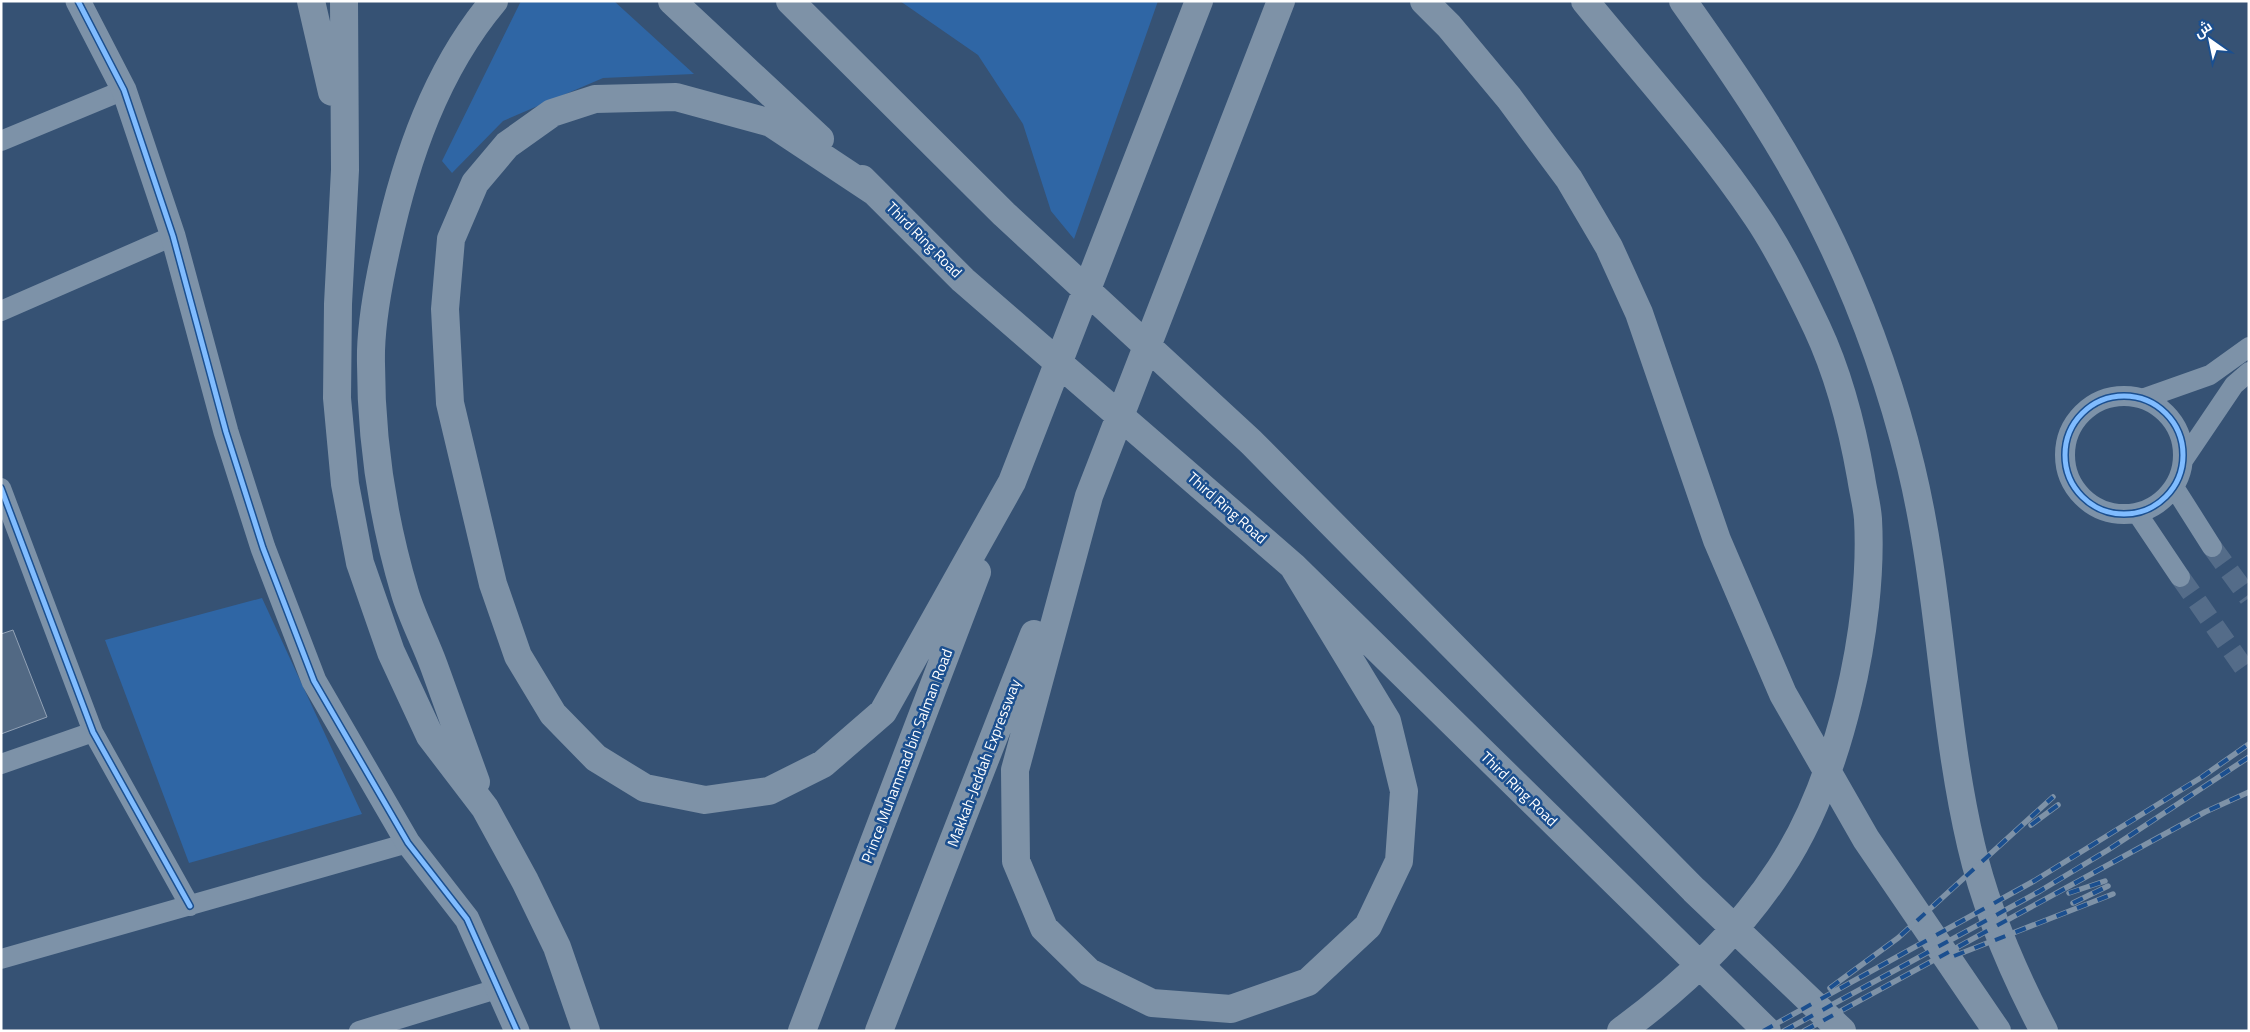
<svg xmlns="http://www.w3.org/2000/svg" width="2250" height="1032" font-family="'Titillium Web',Cairo,sans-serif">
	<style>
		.green { fill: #2f66a5 }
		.building { fill: #526984; stroke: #92a2b6 }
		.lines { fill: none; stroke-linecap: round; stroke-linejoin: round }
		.minor-tunnel { stroke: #546c89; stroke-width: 20; stroke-dasharray: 20 10; stroke-linecap: butt }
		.minor { stroke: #7d92a8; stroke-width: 20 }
		.tertiary { stroke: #7d92a8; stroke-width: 25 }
		.motorway { stroke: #7e92a7; stroke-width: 28 }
		.rail-casing { stroke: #7e92a7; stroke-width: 5.5 }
		.rail { stroke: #1b4f8f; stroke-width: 4; stroke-dasharray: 11; stroke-linecap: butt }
		.cycleway-casing { stroke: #1b4f8f; stroke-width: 8 }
		.cycleway { stroke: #80bcff; stroke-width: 5 }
		.labels { text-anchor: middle; stroke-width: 5; stroke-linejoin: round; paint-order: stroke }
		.street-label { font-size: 15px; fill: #fff; stroke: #1b4f8f }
	</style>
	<rect width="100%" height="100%" fill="#365274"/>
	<path class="green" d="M 521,1 L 614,1 L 694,74 L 603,78 L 503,121 L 452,173 L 442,161 Z
		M 900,1 L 1158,1 L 1074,239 L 1051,211 L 1023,124 L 978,55 Z
		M 262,598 L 362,814 L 189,863 L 105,640 Z"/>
	<path class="building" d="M 13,630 L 47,717 L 1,734 L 1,634 Z"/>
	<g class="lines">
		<path class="minor-tunnel" d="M 2212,547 L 2249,598
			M 2180,577 L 2249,675"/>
		<path class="minor" d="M 1,141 L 124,90
			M 1,311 L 173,236
			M2065 455a59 59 0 1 1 118 0a59 59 0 1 1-118 0Z
			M 2145,398 L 2210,375 L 2249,347
			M 2184,459 L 2234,385 L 2249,372
			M 2174,487 L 2212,547
			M 1,488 L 93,732 L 190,906
			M 2137,513 L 2180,577
			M 1,764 L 93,732
			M 1,959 L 408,843
			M 359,1031 L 500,988"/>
		<path class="tertiary" d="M 78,1 L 124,90 L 173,236 L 226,432 L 263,548 L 314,681 L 408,843 L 467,919 L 517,1031"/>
		<path class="motorway" d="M 311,1 L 332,92
			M 344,1 L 345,170 L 338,304 L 337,398 L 345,484 L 360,563 L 391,652 L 430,736 L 485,808 L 525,881 L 557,947 L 586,1031
			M 672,1 L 820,139
			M 790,1 L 1004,214 L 1251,442 L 1694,890 L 1842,1031
			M 1281,1 L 1089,496 L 1015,770 L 1016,861 L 1044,928 L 1089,972 L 1152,1003 L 1231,1009 L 1308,982 L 1368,926 L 1399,861 L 1404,791 L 1387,721 L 1293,566
			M 1424,1 L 1449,26 L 1509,98 L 1569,179 L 1609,247 L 1639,313 L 1717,540 L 1783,694 L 1866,839 L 1997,1031
			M 1585,1 C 1643,72 1706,141 1757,217 C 1780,251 1799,290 1817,328 C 1839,375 1852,426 1861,477 C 1863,491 1867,505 1868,519 C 1874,625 1839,780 1780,869 C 1739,932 1681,987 1621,1031
			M 1683,1 C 1734,73 1785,147 1824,227 C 1861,302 1891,385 1911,467 C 1941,591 1942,721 1971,845 C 1986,910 2013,972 2044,1031
			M 862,179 L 963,280 L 1293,566 L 1767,1031
			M 875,192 L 771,123 L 676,97 L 595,99 L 552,113 L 507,145 L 475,183 L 451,239 L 445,309 L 450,403 L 493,584 L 518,656 L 553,714 L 596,758 L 645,788 L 705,800 L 769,791 L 823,764 L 883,712 L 1012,482 L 1199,1
			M 476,782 C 462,743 448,704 434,666 C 425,641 412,617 405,593 C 382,516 370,432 371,351 C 372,316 379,280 387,245 C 406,158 436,70 494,1
			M 802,1031 L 977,572
			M 879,1031 L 1034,634"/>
		<g class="rail-casing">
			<path id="rail" d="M 2031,825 L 2058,805
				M 2069,893 L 2105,881
				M 2073,903 L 2108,886
				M 1954,956 L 2113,894
				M 1830,988 L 1898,938 L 2053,797
				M 1763,1031 L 2034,881 L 2202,777 L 2249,744
				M 1784,1031 L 2040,891 L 2108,850 L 2249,757
				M 1804,1031 L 2205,812 L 2249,792"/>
		</g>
		<use href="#rail" class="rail"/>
		<g class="cycleway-casing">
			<path id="cycleway" d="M 78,1 L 124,90 L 173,236 L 226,432 L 263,548 L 314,681 L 408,843 L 467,919 L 517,1031
				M2065 455a59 59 0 1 1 118 0a59 59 0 1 1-118 0Z
				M 1,488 L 93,732 L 190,906"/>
		</g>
		<use href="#cycleway" class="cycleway"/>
	</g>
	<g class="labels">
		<g class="street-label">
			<text transform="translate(924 240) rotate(45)" y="5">Third Ring Road</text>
			<text transform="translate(1227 508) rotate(41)" y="5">Third Ring Road</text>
			<text transform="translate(907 756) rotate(-69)" y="5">Prince Muhammad bin Salman Road</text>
			<text transform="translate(984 763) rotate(-69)" y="5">Makkah-Jeddah Expressway</text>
			<text transform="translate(1519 789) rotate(44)" y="5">Third Ring Road</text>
		</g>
	</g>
	<rect width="2250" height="1032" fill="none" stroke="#ffffff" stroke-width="5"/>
	<g transform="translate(2210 40) rotate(327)" stroke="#1b4f8f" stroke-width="4" paint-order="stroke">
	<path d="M0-4L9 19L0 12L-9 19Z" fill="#ffffff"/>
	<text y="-8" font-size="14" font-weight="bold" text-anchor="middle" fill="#ffffff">ش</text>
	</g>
</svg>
